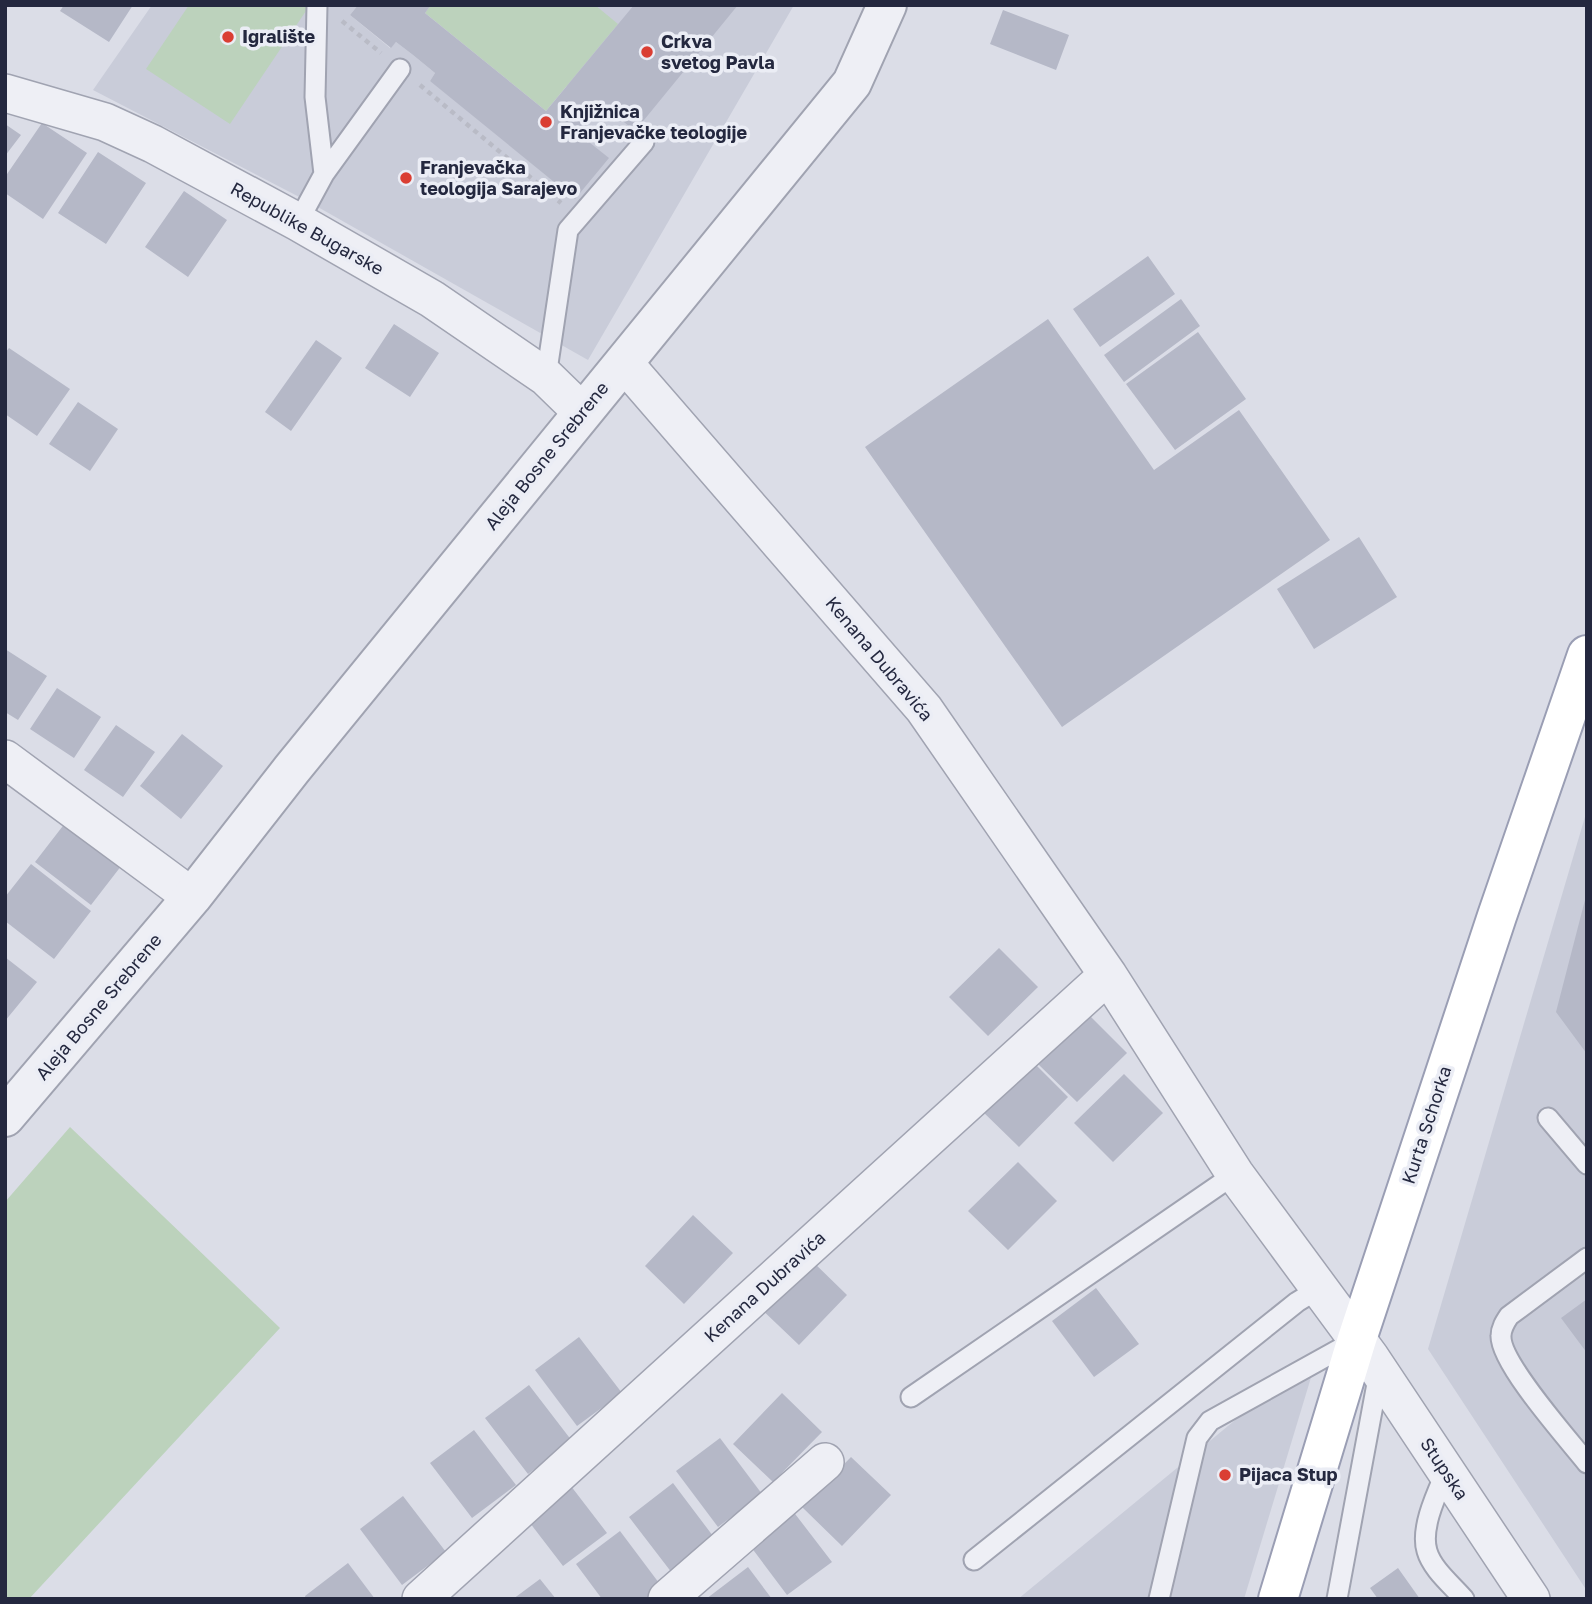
<svg xmlns="http://www.w3.org/2000/svg" width="1592" height="1604" font-family="'Golos Text',sans-serif">
	<style>
		.built { fill: #c9ccd9 }
		.green { fill: #bcd2bc }
		.building { fill: #b5b8c7 }
		.lines { fill: none; stroke-linecap: round; stroke-linejoin: round }
		.service-casing { stroke: #a0a3b1; stroke-width: 23 }
		.minor-casing { stroke: #a0a3b1; stroke-width: 40 }
		.tertiary-casing { stroke: #a0a3b1; stroke-width: 42 }
		.primary-casing { stroke: #9a9eb4; stroke-width: 42 }
		.path { stroke: #b9bbc6; stroke-width: 4.5; stroke-dasharray: 5 5; stroke-linecap: butt }
		.service { stroke: #eeeff5; stroke-width: 19 }
		.minor { stroke: #eeeff5; stroke-width: 37 }
		.tertiary { stroke: #eeeff5; stroke-width: 38 }
		.primary { stroke: #fff; stroke-width: 38 }
		.poi-dot { fill: #da3e33; stroke: #ebedf5; stroke-width: 2.5 }
		.labels { text-anchor: middle; stroke-width: 7; stroke-linejoin: round; paint-order: stroke }
		.poi-label { font-size: 18px; font-weight: bold; fill: #24283f; stroke: #ebedf5; text-anchor: start }
		.street-label { font-size: 18px; fill: #24283f; stroke: #ebedf5 }
	</style>
	<rect width="100%" height="100%" fill="#dbdde7"/>
	<path class="built" d="M 152,5 L 358,5 L 350,15 L 390,48 L 396,42 L 413,55 L 435,73 L 430,81 L 608,158 L 579,134 L 603,105 L 425,13 L 431,5 L 794,5 L 588,360 L 309,202 L 93,90 Z
		M 1587,810 L 1587,1591 L 1428,1349 Z
		M 1319,1351 L 1244,1599 L 1018,1599 Z"/>
	<path class="green" d="M 189,5 L 310,5 L 230,124 L 146,69 Z
		M 431,5 L 595,5 L 618,24 L 546,111 L 425,13 Z
		M 70,1127 L 280,1328 L 29,1599 L 5,1599 L 5,1202 Z"/>
	<path class="building" d="M 64,5 L 133,5 L 109,42 L 60,11 Z
		M 358,5 L 431,5 L 425,13 L 546,111 L 634,5 L 738,5 L 635,131 L 603,105 L 579,134 L 609,158 L 575,199 L 430,81 L 435,73 L 413,55 L 396,42 L 391,48 L 350,15 Z
		M 1003,10 L 1069,35 L 1056,70 L 990,44 Z
		M 42,123 L 87,153 L 43,219 L 5,193 L 5,177 Z
		M 5,124 L 21,135 L 5,156 Z
		M 98,152 L 146,183 L 106,244 L 58,213 Z
		M 184,191 L 227,220 L 188,277 L 145,247 Z
		M 1148,256 L 1175,294 L 1100,347 L 1073,309 Z
		M 1181,299 L 1200,326 L 1124,382 L 1104,355 Z
		M 1048,319 L 1154,470 L 1239,410 L 1330,540 L 1062,727 L 865,447 Z
		M 394,324 L 439,353 L 410,397 L 365,368 Z
		M 1198,332 L 1246,399 L 1175,450 L 1126,384 Z
		M 316,340 L 342,358 L 291,431 L 265,412 Z
		M 9,348 L 70,389 L 37,436 L 5,414 L 5,353 Z
		M 78,402 L 118,429 L 90,471 L 49,444 Z
		M 1359,537 L 1397,597 L 1314,649 L 1277,589 Z
		M 5,649 L 47,676 L 18,720 L 5,712 Z
		M 57,688 L 101,717 L 74,758 L 30,729 Z
		M 116,725 L 155,752 L 123,797 L 84,770 Z
		M 182,734 L 223,766 L 181,819 L 140,786 Z
		M 69,818 L 125,861 L 91,905 L 35,862 Z
		M 31,864 L 91,911 L 54,959 L 5,921 L 5,897 Z
		M 1586,896 L 1587,896 L 1587,1054 L 1556,1012 Z
		M 999,948 L 1038,987 L 988,1036 L 949,997 Z
		M 5,957 L 37,982 L 5,1021 Z
		M 1088,1014 L 1127,1053 L 1077,1102 L 1038,1064 Z
		M 1029,1058 L 1068,1097 L 1019,1147 L 979,1108 Z
		M 1124,1074 L 1163,1113 L 1113,1162 L 1074,1123 Z
		M 1018,1162 L 1057,1201 L 1008,1250 L 968,1211 Z
		M 693,1215 L 733,1253 L 684,1304 L 645,1266 Z
		M 808,1257 L 847,1295 L 799,1345 L 759,1307 Z
		M 1096,1288 L 1139,1344 L 1094,1377 L 1052,1321 Z
		M 1587,1299 L 1587,1353 L 1561,1318 Z
		M 579,1337 L 622,1393 L 577,1426 L 535,1370 Z
		M 529,1385 L 572,1441 L 528,1474 L 485,1418 Z
		M 782,1393 L 822,1432 L 773,1482 L 733,1444 Z
		M 474,1430 L 516,1485 L 472,1518 L 430,1463 Z
		M 720,1438 L 762,1494 L 718,1527 L 676,1471 Z
		M 851,1457 L 891,1495 L 842,1546 L 802,1507 Z
		M 564,1477 L 607,1533 L 563,1566 L 520,1510 Z
		M 673,1483 L 716,1540 L 672,1573 L 629,1517 Z
		M 403,1496 L 446,1552 L 402,1585 L 360,1529 Z
		M 789,1506 L 832,1562 L 787,1595 L 745,1539 Z
		M 620,1531 L 662,1587 L 647,1599 L 602,1599 L 576,1564 Z
		M 348,1563 L 375,1599 L 306,1599 L 305,1596 Z
		M 748,1567 L 772,1599 L 706,1599 Z
		M 1398,1568 L 1420,1599 L 1378,1599 L 1370,1588 Z
		M 540,1579 L 556,1599 L 513,1599 Z"/>
	<g class="lines">
		<g class="service-casing">
			<path id="service" d="M 317,5 L 315,97 L 324,174
				M 298,222 L 324,174 L 400,69
				M 546,377 L 568,230 L 644,142
				M 1548,1118 L 1587,1164
				M 1587,1258 L 1509,1316 C 1505,1322 1501,1328 1501,1336 C 1500,1363 1568,1439 1587,1463
				M 911,1397 L 1235,1174
				M 1446,1472 C 1437,1493 1420,1528 1427,1551 C 1432,1569 1452,1585 1464,1599
				M 974,1560 L 1297,1302 L 1320,1288
				M 1159,1599 L 1197,1438 L 1210,1421 L 1354,1341
				M 1337,1599 L 1379,1373"/>
		</g>
		<g class="minor-casing">
			<path id="minor" d="M 5,93 L 105,122 L 153,144 L 298,222 L 432,299 L 546,377 L 582,412
				M 624,363 L 924,709 L 1108,975 L 1235,1174 L 1370,1357 L 1531,1599
				M 5,759 L 192,897
				M 421,1599 L 1108,975
				M 667,1599 L 825,1462"/>
		</g>
		<g class="tertiary-casing">
			<path id="tertiary" d="M 5,1117 L 192,897 L 292,769 L 852,83 L 887,5"/>
		</g>
		<g class="primary-casing">
			<path id="primary" d="M 1278,1599 L 1357,1339 L 1497,916 L 1587,655"/>
		</g>
		<path class="path" d="M 342,21 L 381,53
			M 420,85 L 561,203"/>
		<use href="#service" class="service"/>
		<use href="#minor" class="minor"/>
		<use href="#tertiary" class="tertiary"/>
		<use href="#primary" class="primary"/>
	</g>
	<g class="poi-dot">
		<circle cx="228" cy="37" r="7"/>
		<circle cx="647" cy="52" r="7"/>
		<circle cx="546" cy="122" r="7"/>
		<circle cx="406" cy="178" r="7"/>
		<circle cx="1225" cy="1475" r="7"/>
	</g>
	<g class="labels">
		<g class="poi-label">
			<text x="242" y="43">Igralište</text>
			<text x="661" y="48">Crkva<tspan x="661" dy="21">svetog Pavla</tspan></text>
			<text x="560" y="118">Knjižnica<tspan x="560" dy="21">Franjevačke teologije</tspan></text>
			<text x="420" y="174">Franjevačka<tspan x="420" dy="21">teologija Sarajevo</tspan></text>
			<text x="1239" y="1481">Pijaca Stup</text>
		</g>
		<g class="street-label">
			<text transform="translate(307 229) rotate(29)" y="6">Republike Bugarske</text>
			<text transform="translate(547 456) rotate(-51)" y="6">Aleja Bosne Srebrene</text>
			<text transform="translate(879 659) rotate(50)" y="6">Kenana Dubravića</text>
			<text transform="translate(99 1007) rotate(-50)" y="6">Aleja Bosne Srebrene</text>
			<text transform="translate(1427 1125) rotate(-72)" y="6">Kurta Schorka</text>
			<text transform="translate(765 1287) rotate(-42)" y="6">Kenana Dubravića</text>
			<text transform="translate(1444 1469) rotate(56)" y="6">Stupska</text>
		</g>
	</g>
	<rect width="1592" height="1604" fill="none" stroke="#24283f" stroke-width="14"/>
</svg>
